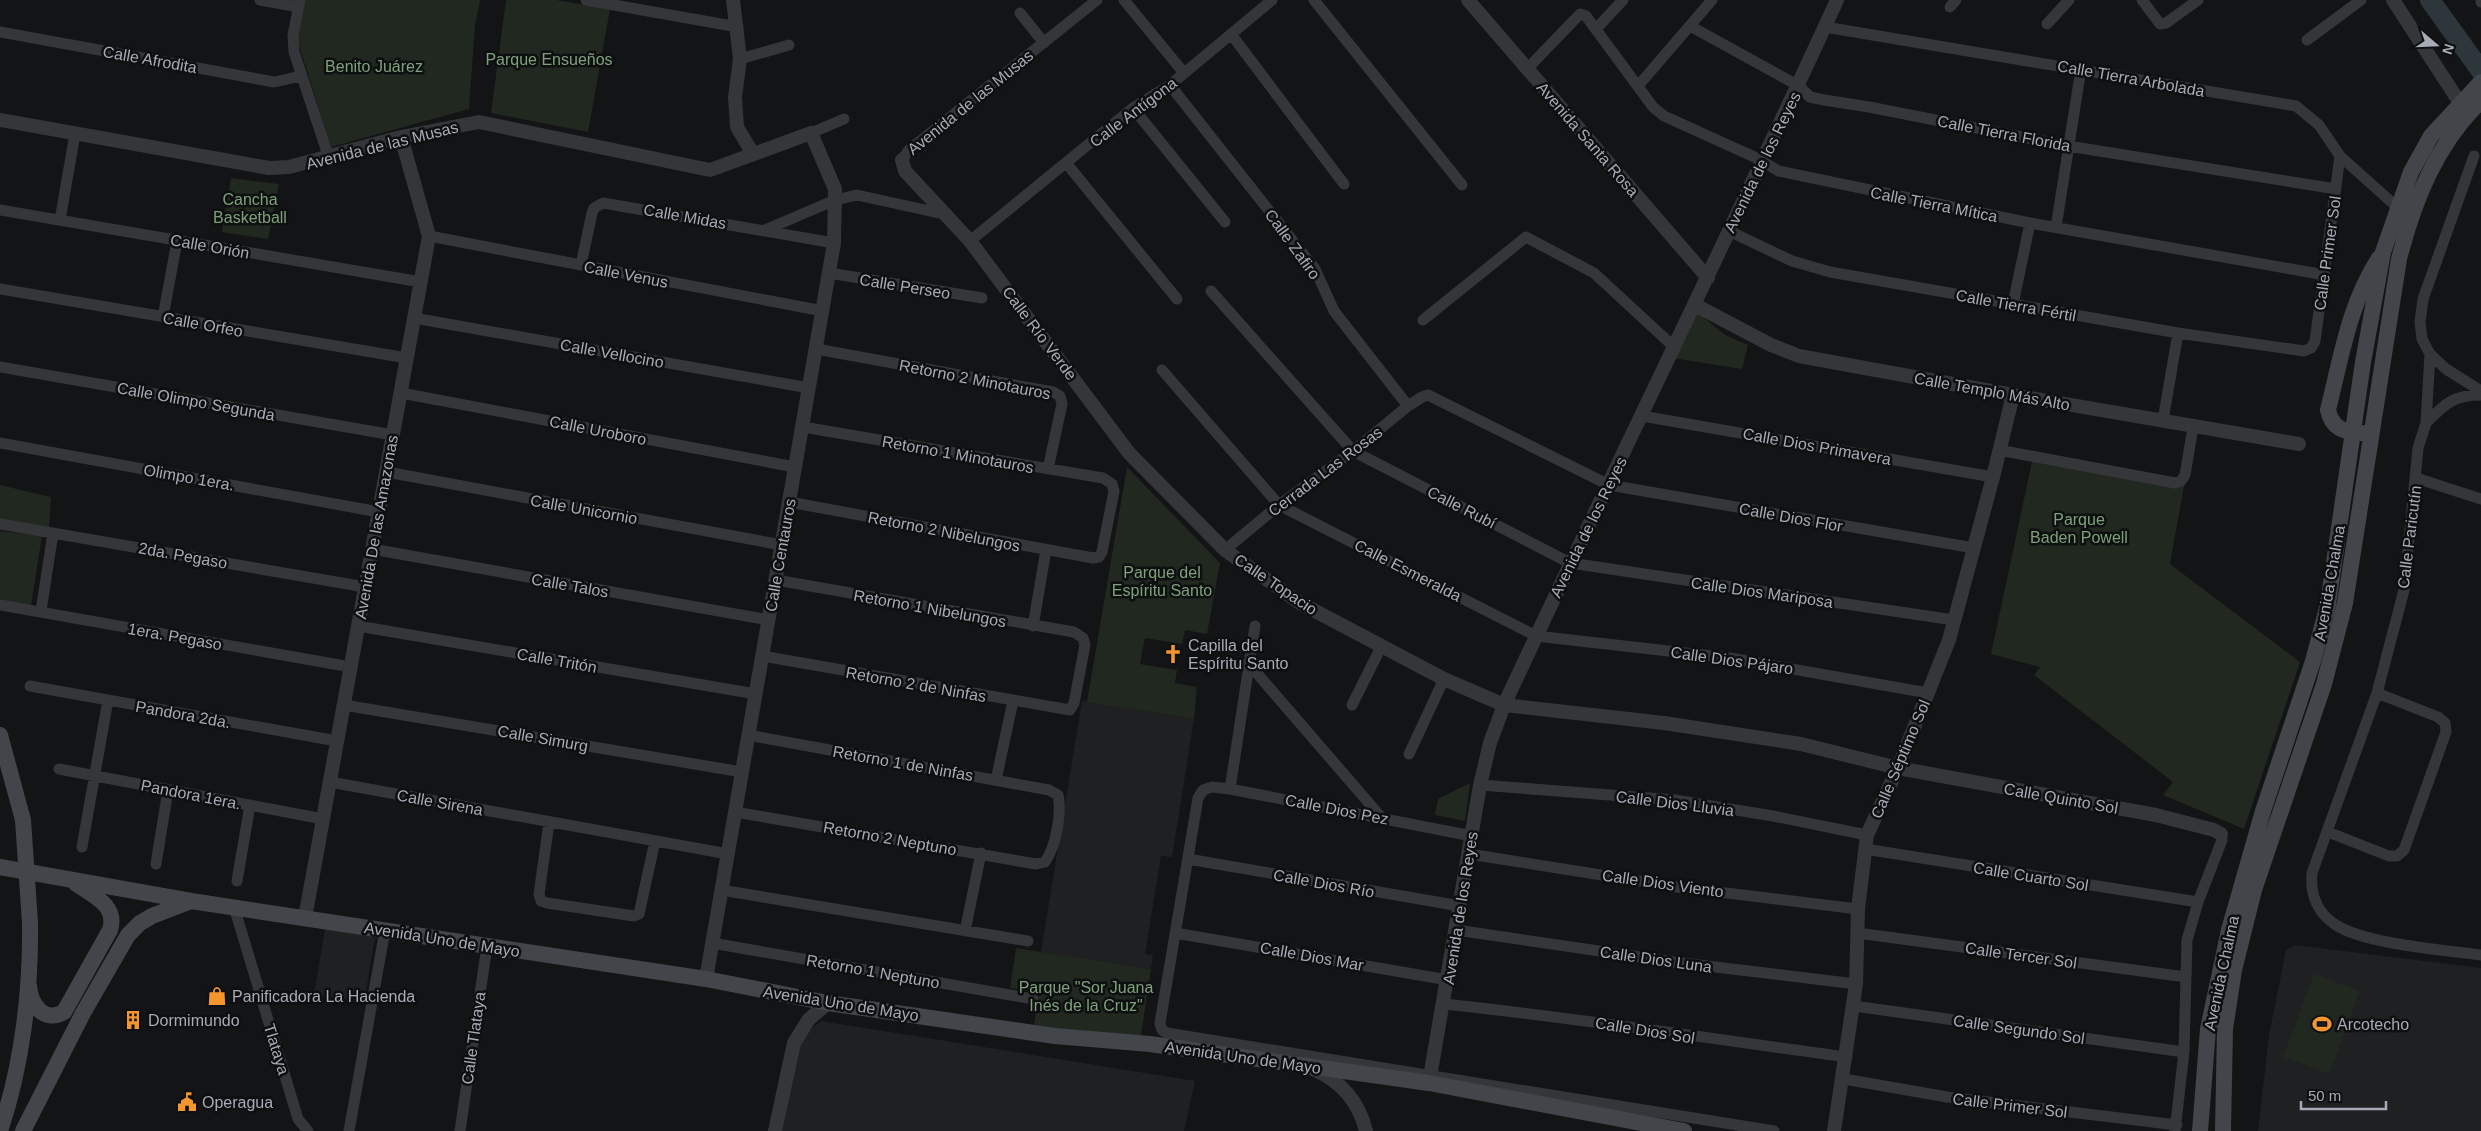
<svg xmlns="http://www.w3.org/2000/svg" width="2481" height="1131" font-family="Arial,sans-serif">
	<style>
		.built { fill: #1f2022 }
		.green { fill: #202820 }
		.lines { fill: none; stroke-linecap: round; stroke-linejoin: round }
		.river { stroke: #2c363b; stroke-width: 20 }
		.minor { stroke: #34363a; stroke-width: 11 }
		.tertiary { stroke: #34363a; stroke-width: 14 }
		.secondary { stroke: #42454a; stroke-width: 16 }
		.secondary-bridge { stroke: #42454a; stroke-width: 16 }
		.labels { text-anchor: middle; stroke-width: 5; stroke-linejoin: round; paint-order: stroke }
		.street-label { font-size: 16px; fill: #a5acb6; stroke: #0e0f10 }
		.park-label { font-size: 16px; fill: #7ea17b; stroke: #0e0f10 }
		.poi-label { font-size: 16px; fill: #a5acb6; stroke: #0e0f10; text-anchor: start }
	</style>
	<rect width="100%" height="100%" fill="#131415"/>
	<path class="built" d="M 1082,701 L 1194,719 L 1172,857 L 1161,856 L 1145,954 L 1153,955 L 1151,969 L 1041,952 Z
		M 325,929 L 375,937 L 364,1003 L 314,994 Z
		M 2295,945 L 2481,968 L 2481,1131 L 2258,1131 L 2269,1035 L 2286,950 Z
		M 821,1021 L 1195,1081 L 1184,1131 L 782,1131 L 799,1047 L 808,1032 Z"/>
	<path class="green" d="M 303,0 L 480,0 L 475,25 L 469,109 L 331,147 L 296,36 Z
		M 506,0 L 556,0 L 610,9 L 588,132 L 491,113 Z
		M 231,178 L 279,184 L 268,239 L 222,232 Z
		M 1696,311 L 1725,335 L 1748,345 L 1742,369 L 1673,358 Z
		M 2033,457 L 2185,481 L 2170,564 L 2300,662 L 2244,829 L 2163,795 L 2173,782 L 2034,675 L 2040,667 L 1991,654 Z
		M 1127,467 L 1220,563 L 1207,634 L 1185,630 L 1182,644 L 1145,638 L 1140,664 L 1177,670 L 1175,683 L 1197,687 L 1194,719 L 1087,702 Z
		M 0,485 L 51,497 L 49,528 L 0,519 Z
		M 0,531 L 42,536 L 30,611 L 0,605 Z
		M 1470,783 L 1465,821 L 1435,815 L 1438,799 Z
		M 1016,948 L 1151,969 L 1140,1042 L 1034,1025 L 1039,993 L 1010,988 Z
		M 2314,974 L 2360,991 L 2329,1074 L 2283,1057 Z"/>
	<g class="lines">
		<path class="river" d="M 2430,0 L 2481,71"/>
		<path class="minor" d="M 260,0 L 299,7
			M 300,0 L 293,35 L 294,52 L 329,158
			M 586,0 L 738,27
			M 1124,0 L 1184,73
			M 1314,0 L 1462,185
			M 2142,0 L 2160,24 L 2166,23 L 2198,0
			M 2481,0 L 2481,2
			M 1950,7 L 1956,0
			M 1020,13 L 1044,43
			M 2047,24 L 2069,0
			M 1690,26 L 1799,86 L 1810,97 L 1824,100 L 1869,107 L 2068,146 L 2336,189
			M 1825,27 L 2296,106 L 2319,125 L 2340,156 L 2397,207
			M 1596,29 L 1623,0
			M 0,32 L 274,82 L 301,76
			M 1231,34 L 1344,184
			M 2307,40 L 2361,0
			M 740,59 L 789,45
			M 1527,69 L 1580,14 L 1586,16 L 1653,107 L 1664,116 L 1761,160 L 1778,171 L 2030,223 L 2325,275
			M 1170,85 L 1315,269 L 1334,311 L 1408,406
			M 1638,86 L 1712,0
			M 1133,108 L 1225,222
			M 811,133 L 844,119
			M 2474,156 L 2423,299 L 2420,322 L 2422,339 L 2430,354 L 2426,423 L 2418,448 L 2404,590 L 2377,693 L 2312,873 C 2310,894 2317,913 2336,925 C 2365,944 2444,950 2481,955
			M 902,160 L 909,150 L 1097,0
			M 1067,164 L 1177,299
			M 0,210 L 421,282
			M 60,220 L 75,134
			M 2056,227 L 2081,69
			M 765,230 L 835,200 L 857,195 L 948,215
			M 1729,231 L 1792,261 L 1830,272 L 2178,333 L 2304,351 L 2311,348 L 2315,341 L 2340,156
			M 429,236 L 823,311
			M 970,241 L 1133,108 L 1170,85 L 1272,0
			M 581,265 L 592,213 L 594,208 L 603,203 L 834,243
			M 829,273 L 982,298
			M 0,289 L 407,358
			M 1211,291 L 1353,451 L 1570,563 L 1954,620
			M 2013,304 L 2030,223
			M 163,317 L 177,241
			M 414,318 L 809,388
			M 1423,320 L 1526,237 L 1594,273 L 1673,346
			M 816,349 L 1053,392 L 1060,396 L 1062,404 L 1048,469
			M 2430,354 L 2446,369 L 2481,391
			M 0,367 L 393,435
			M 1162,370 L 1279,505 L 1536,636 L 1730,658 L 1928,693
			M 401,393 L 795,467
			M 1642,416 L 1993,477
			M 2163,420 L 2178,333
			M 2426,423 C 2445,404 2453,395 2481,395
			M 0,443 L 379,512
			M 1999,450 L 2175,483 L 2181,481 L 2185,475 L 2193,427
			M 387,472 L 782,545
			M 2416,478 L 2481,499
			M 789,502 L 1093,558 L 1099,557 L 1102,552 L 1114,491 L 1112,484 L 1103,478 L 803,427
			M 0,524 L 365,587
			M 372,549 L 769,620
			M 1225,550 L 1279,505 L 1353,451 L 1408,406 L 1422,397 L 1428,395 L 1609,485 L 1974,548
			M 0,605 L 351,667
			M 41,611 L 53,533
			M 358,626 L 756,694
			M 1033,626 L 1046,550
			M 762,656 L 1070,710 L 1074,703 L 1085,645 L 1083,638 L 1074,632 L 776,580
			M 1248,663 L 1381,817
			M 30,686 L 337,741
			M 344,705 L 742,772
			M 1352,705 L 1381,647
			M 1409,754 L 1444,679
			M 59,769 L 323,819
			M 996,780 L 1013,701
			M 330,782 L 728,854
			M 1480,785 L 1675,800 L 1773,816 L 1867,835
			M 1230,789 L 1255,626
			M 735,812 L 1036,864 L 1045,862 C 1056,846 1062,813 1058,795 L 1049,790 L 748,735
			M 549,823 L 539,894 L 541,901 L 547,903 L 634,916 L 639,914 L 655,841
			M 2328,832 L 2389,856 L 2397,856 L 2404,850 L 2446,732 L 2445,723 L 2438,717 L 2377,693
			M 1472,836 L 1230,789 L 1212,787 L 1203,790 L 1198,798 L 1160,1023 L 1162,1030 L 1167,1033 L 1774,1131
			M 82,847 L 108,700
			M 1865,849 L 2198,902
			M 1469,854 L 1677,887 L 1858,909
			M 1188,859 L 1460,906
			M 156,864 L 168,790
			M 237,881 L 250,805
			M 721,890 L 1028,941
			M 234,907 L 298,1119 L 308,1131
			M 1456,930 L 1674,962 L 1856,984
			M 965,931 L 981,853
			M 1175,933 L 1448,980
			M 1857,933 L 2186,977
			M 712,943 L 1033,999
			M 1444,1004 C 1579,1018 1712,1039 1847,1057
			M 1854,1006 L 2184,1052
			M 1844,1079 L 1947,1097 L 2177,1125
			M 349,1131 L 385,930
			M 460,1131 L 487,946
			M 2175,1131 L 2184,1052 L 2187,940 L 2198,902 L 2222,840 L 2221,834"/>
		<path class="tertiary" d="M 733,0 L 740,59 L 735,97 L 737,127 L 753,154
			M 1468,0 L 1708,278
			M 2393,0 L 2460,103
			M 0,120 L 269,168 L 289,167 L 401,137 L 479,122 L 710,170 L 811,133 L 835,189 L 834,243 L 706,979
			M 902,160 L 905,171 L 970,241 L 1129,453 L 1225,550 L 1300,603 L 1444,679 L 1504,705 L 1664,723 L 1801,744 L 1898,768 L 2156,815 L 2214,830 L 2221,834
			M 1695,305 L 1771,345 L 1799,356 L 2013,395 L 2299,444
			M 305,918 L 429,236 L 401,137
			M 1313,1069 C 1341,1081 1359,1102 1366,1131
			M 1429,1083 L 1480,785 L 1490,743 L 1504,705 C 1614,469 1729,236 1837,0
			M 775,1131 L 794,1043 L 809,1019 L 828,1003
			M 1834,1131 L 1856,984 L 1858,909 L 1867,835 L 1898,768 L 1949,640 L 1993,477 L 2013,395"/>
		<path class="secondary" d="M 2362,433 C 2344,432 2332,429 2328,410 C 2341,358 2349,304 2379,258
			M 0,735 L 23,820
			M 0,867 L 191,901 L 706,979 L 828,1003 L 1055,1036 L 1150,1044 L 1429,1083 L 1684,1131
			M 29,985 C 30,1003 43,1024 64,1012 L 110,930 C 118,905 92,895 75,883
			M 0,1131 C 22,1066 31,991 30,923
			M 23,1131 L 83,1013 L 128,935 L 140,923 L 152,916 L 191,901
			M 2200,1131 L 2208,1029 L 2229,930 L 2263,811 L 2313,661 L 2328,604 L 2363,362 L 2383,252 L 2411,172 L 2431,136 L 2481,82
			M 2223,1131 L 2225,1029 L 2234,970 L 2254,890 L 2324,684 L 2345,603 L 2399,259 C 2414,201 2436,144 2481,101"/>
		<path class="secondary-bridge" d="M 23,820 L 30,923"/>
	</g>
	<defs>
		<g id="church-bare" transform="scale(1.5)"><path d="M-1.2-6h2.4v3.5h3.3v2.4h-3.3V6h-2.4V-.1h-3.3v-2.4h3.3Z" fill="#f4952d" stroke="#0e0f10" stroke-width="2.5" paint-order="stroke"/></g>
		<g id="shop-bare" transform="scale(1.5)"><path d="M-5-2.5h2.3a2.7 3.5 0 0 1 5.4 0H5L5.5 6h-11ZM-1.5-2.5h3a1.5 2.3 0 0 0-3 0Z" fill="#f4952d" stroke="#0e0f10" stroke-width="2.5" paint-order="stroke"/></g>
		<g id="building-bare" transform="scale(1.5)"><path d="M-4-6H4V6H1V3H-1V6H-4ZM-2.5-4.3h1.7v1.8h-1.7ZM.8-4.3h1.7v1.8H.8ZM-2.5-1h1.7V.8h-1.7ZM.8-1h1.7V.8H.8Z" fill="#f4952d" stroke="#0e0f10" stroke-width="2.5" paint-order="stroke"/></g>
		<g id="stadium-bare" transform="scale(1.5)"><path d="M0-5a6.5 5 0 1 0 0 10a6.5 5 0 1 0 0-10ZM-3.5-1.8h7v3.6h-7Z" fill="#f4952d" stroke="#0e0f10" stroke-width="2.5" paint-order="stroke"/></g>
		<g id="civic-bare" transform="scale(1.5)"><path d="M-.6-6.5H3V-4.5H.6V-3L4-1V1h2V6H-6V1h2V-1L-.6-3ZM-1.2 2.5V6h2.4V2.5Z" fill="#f4952d" stroke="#0e0f10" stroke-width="2.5" paint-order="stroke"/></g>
	</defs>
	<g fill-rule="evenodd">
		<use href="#church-bare" x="1173" y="654"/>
		<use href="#shop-bare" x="217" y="996"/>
		<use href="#building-bare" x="133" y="1020"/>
		<use href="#stadium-bare" x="2322" y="1024"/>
		<use href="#civic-bare" x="187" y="1102"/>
	</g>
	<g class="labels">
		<g class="street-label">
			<text transform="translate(150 59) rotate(10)" y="6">Calle Afrodita</text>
			<text transform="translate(2131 78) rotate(10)" y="6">Calle Tierra Arbolada</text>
			<text transform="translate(970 102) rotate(-39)" y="6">Avenida de las Musas</text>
			<text transform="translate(1133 112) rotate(-37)" y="6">Calle Antígona</text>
			<text transform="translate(2004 133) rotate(11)" y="6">Calle Tierra Florida</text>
			<text transform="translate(1588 139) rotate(49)" y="6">Avenida Santa Rosa</text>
			<text transform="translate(382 145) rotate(-14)" y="6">Avenida de las Musas</text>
			<text transform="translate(1762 162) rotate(-64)" y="6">Avenida de los Reyes</text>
			<text transform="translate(1934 204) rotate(11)" y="6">Calle Tierra Mítica</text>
			<text transform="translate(685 216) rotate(10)" y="6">Calle Midas</text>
			<text transform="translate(1293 244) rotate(54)" y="6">Calle Zafiro</text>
			<text transform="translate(210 246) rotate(10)" y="6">Calle Orión</text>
			<text transform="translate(2327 253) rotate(-82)" y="6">Calle Primer Sol</text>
			<text transform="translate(626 274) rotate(11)" y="6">Calle Venus</text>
			<text transform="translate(905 286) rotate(9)" y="6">Calle Perseo</text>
			<text transform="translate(2016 305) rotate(10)" y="6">Calle Tierra Fértil</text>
			<text transform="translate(203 324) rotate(10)" y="6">Calle Orfeo</text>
			<text transform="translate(1040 333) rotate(53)" y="6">Calle Río Verde</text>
			<text transform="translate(612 353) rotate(10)" y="6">Calle Vellocino</text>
			<text transform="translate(975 379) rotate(11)" y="6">Retorno 2 Minotauros</text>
			<text transform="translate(1992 391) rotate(10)" y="6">Calle Templo Más Alto</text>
			<text transform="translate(196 401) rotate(10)" y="6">Calle Olimpo Segunda</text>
			<text transform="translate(598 430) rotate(11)" y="6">Calle Uroboro</text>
			<text transform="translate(1817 446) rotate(10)" y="6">Calle Dios Primavera</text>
			<text transform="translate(958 454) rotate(10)" y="6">Retorno 1 Minotauros</text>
			<text transform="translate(1325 471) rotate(-37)" y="6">Cerrada Las Rosas</text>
			<text transform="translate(189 477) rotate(10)" y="6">Olimpo 1era.</text>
			<text transform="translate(1462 507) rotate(27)" y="6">Calle Rubí</text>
			<text transform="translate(584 509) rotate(10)" y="6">Calle Unicornio</text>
			<text transform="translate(1791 517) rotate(10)" y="6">Calle Dios Flor</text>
			<text transform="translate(376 527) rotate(-80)" y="6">Avenida De las Amazonas</text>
			<text transform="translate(1588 527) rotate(-64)" y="6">Avenida de los Reyes</text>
			<text transform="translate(944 531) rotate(11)" y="6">Retorno 2 Nibelungos</text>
			<text transform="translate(2409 537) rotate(-83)" y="6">Calle Paricutín</text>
			<text transform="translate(183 555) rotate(10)" y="6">2da. Pegaso</text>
			<text transform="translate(780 555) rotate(-80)" y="6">Calle Centauros</text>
			<text transform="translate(1408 570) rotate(27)" y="6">Calle Esmeralda</text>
			<text transform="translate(2329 583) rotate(-80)" y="6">Avenida Chalma</text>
			<text transform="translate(1276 584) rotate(34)" y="6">Calle Topacio</text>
			<text transform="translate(570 585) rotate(10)" y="6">Calle Talos</text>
			<text transform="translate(1762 592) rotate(8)" y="6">Calle Dios Mariposa</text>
			<text transform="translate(930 608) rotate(10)" y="6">Retorno 1 Nibelungos</text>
			<text transform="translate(175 636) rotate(10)" y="6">1era. Pegaso</text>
			<text transform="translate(557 660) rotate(10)" y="6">Calle Tritón</text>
			<text transform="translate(1732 660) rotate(8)" y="6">Calle Dios Pájaro</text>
			<text transform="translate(916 684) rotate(10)" y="6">Retorno 2 de Ninfas</text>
			<text transform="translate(183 714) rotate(10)" y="6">Pandora 2da.</text>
			<text transform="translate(543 738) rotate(10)" y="6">Calle Simurg</text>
			<text transform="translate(1900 759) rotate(-67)" y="6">Calle Séptimo Sol</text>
			<text transform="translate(903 763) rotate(10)" y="6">Retorno 1 de Ninfas</text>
			<text transform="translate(191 794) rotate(11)" y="6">Pandora 1era.</text>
			<text transform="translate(2061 798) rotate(10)" y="6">Calle Quinto Sol</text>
			<text transform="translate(440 802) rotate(10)" y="6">Calle Sirena</text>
			<text transform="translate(1675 803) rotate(7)" y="6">Calle Dios Lluvia</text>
			<text transform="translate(1337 809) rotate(11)" y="6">Calle Dios Pez</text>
			<text transform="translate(890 838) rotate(10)" y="6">Retorno 2 Neptuno</text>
			<text transform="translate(2031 876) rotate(9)" y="6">Calle Cuarto Sol</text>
			<text transform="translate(1324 883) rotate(10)" y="6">Calle Dios Río</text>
			<text transform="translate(1663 883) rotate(8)" y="6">Calle Dios Viento</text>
			<text transform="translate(1460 908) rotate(-81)" y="6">Avenida de los Reyes</text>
			<text transform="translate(442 939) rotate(9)" y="6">Avenida Uno de Mayo</text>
			<text transform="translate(2021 955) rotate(8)" y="6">Calle Tercer Sol</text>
			<text transform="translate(1312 956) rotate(10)" y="6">Calle Dios Mar</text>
			<text transform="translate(1656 959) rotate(8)" y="6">Calle Dios Luna</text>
			<text transform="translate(873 971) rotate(10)" y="6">Retorno 1 Neptuno</text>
			<text transform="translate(2221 973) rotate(-78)" y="6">Avenida Chalma</text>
			<text transform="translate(841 1003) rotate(9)" y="6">Avenida Uno de Mayo</text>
			<text transform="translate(2019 1029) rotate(8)" y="6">Calle Segundo Sol</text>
			<text transform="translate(1645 1030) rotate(9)" y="6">Calle Dios Sol</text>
			<text transform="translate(473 1038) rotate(-82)" y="6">Calle Tlataya</text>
			<text transform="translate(277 1049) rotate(73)" y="6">Tlataya</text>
			<text transform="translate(1243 1057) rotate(8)" y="6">Avenida Uno de Mayo</text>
			<text transform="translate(2010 1105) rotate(7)" y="6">Calle Primer Sol</text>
		</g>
		<g class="park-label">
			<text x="549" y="65">Parque Ensueños</text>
			<text x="374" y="72">Benito Juárez</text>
			<text x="250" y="205">Cancha<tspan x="250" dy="18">Basketball</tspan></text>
			<text x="2079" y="525">Parque<tspan x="2079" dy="18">Baden Powell</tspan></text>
			<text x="1162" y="578">Parque del<tspan x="1162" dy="18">Espíritu Santo</tspan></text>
			<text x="1086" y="993">Parque "Sor Juana<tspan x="1086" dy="18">Inés de la Cruz"</tspan></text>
		</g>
		<g class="poi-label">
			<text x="1188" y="651">Capilla del<tspan x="1188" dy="18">Espíritu Santo</tspan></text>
			<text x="232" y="1002">Panificadora La Hacienda</text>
			<text x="148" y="1026">Dormimundo</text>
			<text x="2337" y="1030">Arcotecho</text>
			<text x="202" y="1108">Operagua</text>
		</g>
	</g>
	<g transform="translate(2436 45) rotate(109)" stroke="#0e0f10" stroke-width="4" paint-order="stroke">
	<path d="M0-4L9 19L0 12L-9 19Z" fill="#a5acb6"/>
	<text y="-8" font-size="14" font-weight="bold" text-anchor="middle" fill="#a5acb6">N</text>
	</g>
	<path d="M2301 1101v8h85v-8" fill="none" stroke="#a5acb6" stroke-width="2.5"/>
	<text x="2308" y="1101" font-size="15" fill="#a5acb6" stroke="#0e0f10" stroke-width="4" paint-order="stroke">50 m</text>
</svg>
